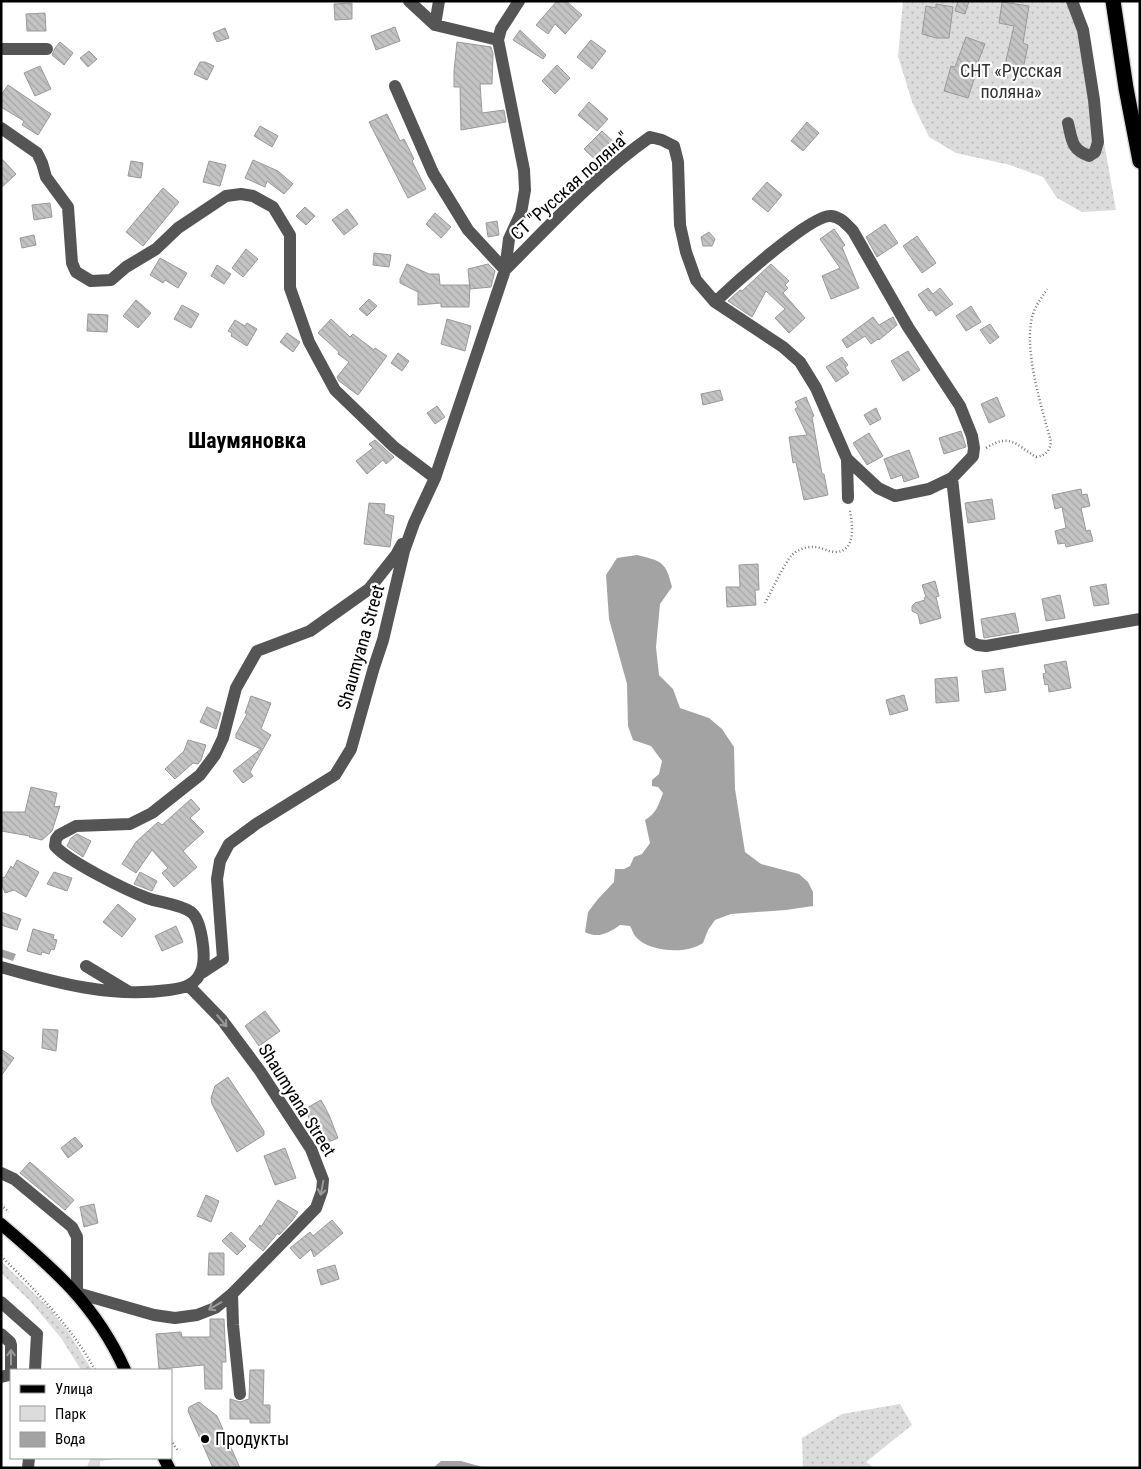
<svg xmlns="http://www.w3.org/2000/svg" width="1141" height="1469" font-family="'Roboto Condensed',sans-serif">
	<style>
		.green { fill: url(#green-dots) }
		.forest { fill: url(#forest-firs) }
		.water { fill: #a3a3a3 }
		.building { fill: url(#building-back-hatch); stroke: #999 }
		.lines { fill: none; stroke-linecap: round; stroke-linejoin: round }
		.major-casing { stroke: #dbdbdb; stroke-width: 15 }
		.highway-casing { stroke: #dbdbdb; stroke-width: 18 }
		.path { stroke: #777; stroke-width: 2.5; stroke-dasharray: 1 2.5; stroke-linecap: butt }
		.minor { stroke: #555; stroke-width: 12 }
		.major { stroke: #000; stroke-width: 12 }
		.highway { stroke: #000; stroke-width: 15 }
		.oneway { stroke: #999 }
		.poi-dot { fill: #000; stroke: #fff; stroke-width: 2 }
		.labels { text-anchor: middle; stroke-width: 4.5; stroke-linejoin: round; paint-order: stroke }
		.park-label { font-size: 18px; fill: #333; stroke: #fff }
		.street-label { font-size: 18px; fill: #000; stroke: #fff }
		.poi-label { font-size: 18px; fill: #000; stroke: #fff; text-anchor: start }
		.district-label { font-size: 22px; font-weight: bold; fill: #000; stroke: #fff }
	</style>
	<defs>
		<pattern id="green-dots" width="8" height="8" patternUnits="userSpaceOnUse" patternTransform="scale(1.25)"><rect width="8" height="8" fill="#dcdcdc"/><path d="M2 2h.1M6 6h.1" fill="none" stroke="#bbb" stroke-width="1.8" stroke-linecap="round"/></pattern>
		<pattern id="forest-firs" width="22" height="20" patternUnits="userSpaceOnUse" patternTransform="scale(1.25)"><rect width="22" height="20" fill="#dcdcdc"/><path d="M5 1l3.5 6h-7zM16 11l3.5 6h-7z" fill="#bbb"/></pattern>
		<pattern id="building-back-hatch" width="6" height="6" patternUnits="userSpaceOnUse" patternTransform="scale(1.25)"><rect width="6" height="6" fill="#c4c4c4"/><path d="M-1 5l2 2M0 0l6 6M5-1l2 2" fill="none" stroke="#a7a7a7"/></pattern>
	</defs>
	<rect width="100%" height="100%" fill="#fff"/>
	<path class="green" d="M 903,1 L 1079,1 L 1116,210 L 1082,212 L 1057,198 L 1043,177 L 1010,165 L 956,153 L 929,137 L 912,102 L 898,56 Z
		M 1,1261 L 50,1309 L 69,1333 L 92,1370 L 81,1370 L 61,1338 L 30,1301 L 1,1273 Z
		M 900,1404 L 912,1425 L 866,1462 L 874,1468 L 803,1468 L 802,1438 L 842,1414 Z"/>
	<path class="forest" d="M 91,1458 L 123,1458 L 100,1461 L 100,1468 L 86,1468 Z"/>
	<path class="water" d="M 637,555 C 661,561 666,561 672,587 L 660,604 L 656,647 L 659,675 L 673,689 L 680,708 L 709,718 L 722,729 L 734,747 L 735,789 L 745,852 L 761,864 L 799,874 L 808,882 L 813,892 L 813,906 L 786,910 L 731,914 L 715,920 L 708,930 L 703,943 C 699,945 696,947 692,948 C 676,953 647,950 636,937 C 633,934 632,929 630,926 L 620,925 C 609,933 598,939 585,932 L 588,912 L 598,899 L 614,882 L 615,869 L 624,869 L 630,866 L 634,857 L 642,854 L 650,843 L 645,820 C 656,814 659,804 663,793 L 658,787 L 652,786 L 652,780 L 659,774 L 662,761 L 651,746 L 633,740 L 628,726 L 627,684 L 609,619 L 606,575 L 617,558 Z
		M 1,949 L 16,954 L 13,961 L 1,957 Z
		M 441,1461 L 461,1461 L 486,1468 L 433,1468 Z"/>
	<path class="building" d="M 557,1 L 566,1 L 582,15 L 565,34 L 555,24 L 548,34 L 536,25 Z
		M 958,1 L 969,1 L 965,14 L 955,11 Z
		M 1002,2 L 1029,6 L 1023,43 L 1028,45 L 1023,69 L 1005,65 L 1014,26 L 999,23 Z
		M 352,3 L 352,19 L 335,20 L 334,4 Z
		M 936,4 L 953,7 L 949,38 L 936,38 L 922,34 L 926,6 L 936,8 Z
		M 45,13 L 46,31 L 27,31 L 26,14 Z
		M 395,27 L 400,41 L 376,50 L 371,36 Z
		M 225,28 L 229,38 L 217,42 L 213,33 Z
		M 520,30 L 546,55 L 543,59 L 513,40 Z
		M 966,37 L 985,44 L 974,72 L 976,73 L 968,98 L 944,91 L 951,66 L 955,67 Z
		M 591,40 L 606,51 L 592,69 L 577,57 Z
		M 60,42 L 73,53 L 64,65 L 52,55 L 55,48 Z
		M 457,42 L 491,47 L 493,54 L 492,84 L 480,84 L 482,113 L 504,110 L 506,122 L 461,130 L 460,87 L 454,87 L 454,71 Z
		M 89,51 L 97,59 L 88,67 L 80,58 Z
		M 200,62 L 205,62 L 214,66 L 207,80 L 194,74 Z
		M 557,65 L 570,78 L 555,94 L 542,81 Z
		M 40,66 L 51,89 L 35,96 L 24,73 Z
		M 8,85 L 51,114 L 38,135 L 22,125 L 24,121 L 1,107 L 1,95 Z
		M 589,102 L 608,119 L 597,131 L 578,115 Z
		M 387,114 L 400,141 L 404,139 L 414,159 L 412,161 L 426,189 L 408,198 L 369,122 Z
		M 807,122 L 819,133 L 803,151 L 791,141 Z
		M 260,126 L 278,136 L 272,147 L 254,136 Z
		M 602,131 L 620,148 L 601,165 L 584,149 Z
		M 1,158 L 16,174 L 1,188 Z
		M 253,160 L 278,171 L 293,184 L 284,194 L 267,181 L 265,187 L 245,178 Z
		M 131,161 L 143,163 L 141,178 L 128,176 Z
		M 209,161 L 226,165 L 220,186 L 203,182 Z
		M 767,182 L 782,195 L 768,212 L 752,199 Z
		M 163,188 L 179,202 L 143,246 L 126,232 Z
		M 50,203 L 52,217 L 34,220 L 32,205 Z
		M 305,207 L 315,216 L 306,225 L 296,216 Z
		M 347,209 L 358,224 L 344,235 L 332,220 Z
		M 435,213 L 451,227 L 441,238 L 426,224 Z
		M 497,221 L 499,235 L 488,237 L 486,223 Z
		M 885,224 L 898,243 L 877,257 L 866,237 Z
		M 834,229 L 845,245 L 842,247 L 859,288 L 831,299 L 822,276 L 840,268 L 820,239 Z
		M 709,232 L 715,239 L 712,246 L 703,246 L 701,237 Z
		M 34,235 L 36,245 L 22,248 L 20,238 Z
		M 917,236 L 936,263 L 922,273 L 903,246 Z
		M 246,249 L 258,259 L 243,277 L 232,268 Z
		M 374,253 L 391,255 L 389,267 L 373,265 Z
		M 160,258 L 187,273 L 178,288 L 165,280 L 163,283 L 150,275 Z
		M 407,264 L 429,274 L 439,274 L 440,285 L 470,285 L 469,307 L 441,307 L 441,303 L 418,305 L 418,292 L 400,283 L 400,279 Z
		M 488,264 L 495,271 L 491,287 L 470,289 L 468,269 Z
		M 771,264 L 789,281 L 785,285 L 788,288 L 783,293 L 805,318 L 789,333 L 775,318 L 785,309 L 766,291 L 752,317 L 728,301 L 740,290 L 742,291 Z
		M 217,265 L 231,274 L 224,284 L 211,276 Z
		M 928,288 L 933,294 L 940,288 L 953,304 L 936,316 L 932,310 L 929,311 L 918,295 Z
		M 369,299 L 377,306 L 367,316 L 359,309 Z
		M 136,300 L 151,313 L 138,328 L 123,316 Z
		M 182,305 L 199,314 L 191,328 L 174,319 Z
		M 971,306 L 981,322 L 966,331 L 956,316 Z
		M 88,314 L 108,315 L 107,332 L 87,331 Z
		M 873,317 L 879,325 L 893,317 L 897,325 L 879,340 L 878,339 L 871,344 L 865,336 L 847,348 L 842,340 Z
		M 331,319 L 350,337 L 353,334 L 374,350 L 375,348 L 387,356 L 358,395 L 339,381 L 337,377 L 349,362 L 338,354 L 339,352 L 318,333 Z
		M 447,319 L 471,326 L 465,351 L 441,344 Z
		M 235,320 L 245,326 L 247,323 L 257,329 L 247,346 L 231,336 L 232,333 L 228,331 Z
		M 990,324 L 999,337 L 990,344 L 980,330 Z
		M 287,333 L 300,342 L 293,352 L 280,342 Z
		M 908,351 L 920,370 L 903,381 L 891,361 Z
		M 398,353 L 409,361 L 402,371 L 391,363 Z
		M 842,357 L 848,365 L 845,367 L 849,373 L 836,382 L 826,367 Z
		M 720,390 L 723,400 L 703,405 L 701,394 Z
		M 806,397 L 814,416 L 812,417 L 822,474 L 824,474 L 828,495 L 804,500 L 796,462 L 793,463 L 789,437 L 807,435 L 795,409 L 798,407 L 795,402 Z
		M 997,397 L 1005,416 L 989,423 L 981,404 Z
		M 437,406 L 445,417 L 435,424 L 427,413 Z
		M 876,408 L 881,419 L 870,425 L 864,415 Z
		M 961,431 L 966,447 L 944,454 L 939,438 Z
		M 869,433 L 883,456 L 867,465 L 853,443 Z
		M 375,440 L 394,457 L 386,464 L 383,460 L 367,474 L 356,461 L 373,448 L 369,444 Z
		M 909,450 L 919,477 L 904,482 L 902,475 L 891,479 L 884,459 Z
		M 1081,489 L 1082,495 L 1087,494 L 1090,506 L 1081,508 L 1086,531 L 1090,530 L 1093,541 L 1066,547 L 1065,543 L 1058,544 L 1055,531 L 1066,528 L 1062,507 L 1055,509 L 1052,495 Z
		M 992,499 L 995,519 L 968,523 L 965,503 Z
		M 369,503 L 385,504 L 384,514 L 394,516 L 390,547 L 364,544 Z
		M 758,564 L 759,590 L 755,590 L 756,605 L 727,607 L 726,587 L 740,587 L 739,565 Z
		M 935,581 L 939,596 L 936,597 L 941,618 L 920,624 L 918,614 L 912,611 L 912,606 L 915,603 L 925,600 L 924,598 L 926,597 L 922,585 Z
		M 1106,584 L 1109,604 L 1094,606 L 1090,587 Z
		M 1060,595 L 1065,618 L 1046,621 L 1042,599 Z
		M 1015,613 L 1019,632 L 984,638 L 981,619 Z
		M 1066,661 L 1071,688 L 1049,692 L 1048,684 L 1045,685 L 1043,674 L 1046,673 L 1044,665 Z
		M 1003,668 L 1006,690 L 985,693 L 982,671 Z
		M 957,677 L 959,701 L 936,703 L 935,679 Z
		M 904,695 L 908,710 L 890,715 L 886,700 Z
		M 251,696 L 271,703 L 261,729 L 271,735 L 250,772 L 253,776 L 243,783 L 233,771 L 261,749 L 236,738 L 236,734 L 247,714 L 245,713 Z
		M 207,707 L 221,713 L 216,729 L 200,722 Z
		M 188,740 L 206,745 L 201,760 L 198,764 L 193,763 L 175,779 L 165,769 L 184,751 Z
		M 31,787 L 57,793 L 54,807 L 60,806 L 52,831 L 42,840 L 29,837 L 30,836 L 1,831 L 1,812 L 25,812 Z
		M 191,799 L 200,809 L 190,818 L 204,832 L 183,851 L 197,867 L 174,887 L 162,873 L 168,868 L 152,850 L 136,873 L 122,864 L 136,842 L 158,822 L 162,825 Z
		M 77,834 L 91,841 L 83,857 L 67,846 L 71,838 Z
		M 17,860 L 39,872 L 26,897 L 14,890 L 5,893 L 1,882 L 1,878 L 5,877 L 11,866 L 13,868 Z
		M 54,872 L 72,878 L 67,891 L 47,884 Z
		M 140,872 L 157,881 L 152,891 L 134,884 Z
		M 118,904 L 136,919 L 122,937 L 103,922 Z
		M 1,912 L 21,919 L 17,930 L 1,925 Z
		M 176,926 L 183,942 L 162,951 L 155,936 Z
		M 33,929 L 54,935 L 53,939 L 57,940 L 54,950 L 51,949 L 49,954 L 42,952 L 41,955 L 27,951 Z
		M 265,1011 L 280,1031 L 259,1046 L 245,1026 Z
		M 43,1029 L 58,1030 L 56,1051 L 42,1048 Z
		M 1,1049 L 14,1058 L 1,1076 Z
		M 228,1077 L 264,1131 L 264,1135 L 237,1152 L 212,1104 L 211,1098 L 215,1086 Z
		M 321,1100 L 329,1115 L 338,1138 L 321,1145 L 305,1109 Z
		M 75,1137 L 83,1146 L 68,1158 L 61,1148 Z
		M 285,1148 L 296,1178 L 275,1185 L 264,1156 Z
		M 30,1162 L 74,1200 L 65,1210 L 20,1173 Z
		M 206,1195 L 219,1201 L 211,1222 L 197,1216 Z
		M 278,1200 L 298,1212 L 292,1221 L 279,1235 L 278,1233 L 263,1251 L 249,1239 L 260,1225 L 261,1227 Z
		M 94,1204 L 98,1223 L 84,1227 L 80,1207 Z
		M 332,1220 L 343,1233 L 314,1257 L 311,1249 L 300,1259 L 290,1248 L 310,1232 L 313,1236 Z
		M 231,1232 L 246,1246 L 237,1255 L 222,1241 Z
		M 209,1253 L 224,1253 L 224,1275 L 208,1275 Z
		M 335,1265 L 339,1279 L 321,1285 L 317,1270 Z
		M 210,1319 L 224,1319 L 226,1362 L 222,1362 L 222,1389 L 205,1389 L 204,1365 L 159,1369 L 156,1334 L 181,1332 L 182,1337 L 210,1337 Z
		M 250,1370 L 264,1370 L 263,1405 L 270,1405 L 270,1423 L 250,1423 L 250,1419 L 230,1419 L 230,1399 L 240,1402 L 249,1399 Z
		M 199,1402 L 217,1416 L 240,1468 L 213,1468 L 188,1411 L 189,1407 Z"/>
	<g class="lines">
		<g class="major-casing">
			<path id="major" d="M 1,1224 C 54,1269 96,1305 125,1370
				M 164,1458 L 169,1468"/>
		</g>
		<g class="highway-casing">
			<path id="highway" d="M 1113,1 L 1126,88 L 1140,161"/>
		</g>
		<path class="path" d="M 986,448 C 1010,433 1015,444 1036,457 C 1046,455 1049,452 1051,442 C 1042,408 1020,341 1035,309 C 1038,302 1043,296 1047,289
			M 765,603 C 771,592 785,562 792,555 C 797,550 807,546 814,547 C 821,547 828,552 836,552 C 857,551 852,523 850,510
			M 1,1205 L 9,1212
			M 1,1256 C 36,1291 71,1326 95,1370
			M 171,1440 L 178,1451"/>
		<path class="minor" d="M 409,1 L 435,25 L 498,40
			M 435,25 L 439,1
			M 1,49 L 47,49
			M 395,86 L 433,173 L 468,230 L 505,270
			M 1068,123 C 1072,140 1071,149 1089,156 L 1095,152 L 1098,142 L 1094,100 L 1083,30 L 1072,1
			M 1,128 L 37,153 L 42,163 L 46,177 L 68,207 L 72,263 L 76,272 L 91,281 L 111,280 L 126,267 L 156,249 L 178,228 L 226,196 L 241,194 L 253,196 L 273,207 L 290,235 L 290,288 L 309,342 L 335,390 L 394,447 L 435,478
			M 505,270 C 551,224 596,175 650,137 L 662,140 L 674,146 L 678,162 L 680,225 L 686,252 L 696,280 L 715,302 L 783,347 L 800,362 L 816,388 L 847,459 L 878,488 L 895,496 L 929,489 L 952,478 L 973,456 L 974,448 L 972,436 L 960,406 L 908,327 L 853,231 C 846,224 841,217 831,216 C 811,214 732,286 715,302
			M 847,459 L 848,498
			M 952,478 L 970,641 L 977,645 L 986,646 L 1140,619
			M 86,966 L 129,992
			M 1,967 C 57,983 111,998 169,990 C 184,988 197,985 202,969 C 206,957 202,920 191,912 C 179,904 161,903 147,898 C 126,890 69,862 55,846 L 56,839 L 59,835 L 76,826 L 130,824 L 152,813 L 200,775 L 215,755 L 223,738 L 236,688 L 257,651 L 310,631 L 369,589 L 396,555 L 402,544
			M 200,974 L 223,959 L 217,879 L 220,861 L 229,844 L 256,824 L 335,775 L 351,749 L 374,667 L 383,640 L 404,551 L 414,523 L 435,478 L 505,270 L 509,239 L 521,213 L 525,190 L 524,170 L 498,40 L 501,29 L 519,1
			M 1,1173 L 14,1179 L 72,1227 L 77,1237 L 77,1293 L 154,1315 L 175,1318 L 197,1315 L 215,1308 L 232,1294 L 316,1208 L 322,1191 L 323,1180 L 311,1149 L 260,1071 L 222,1020 L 189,986
			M 232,1294 L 233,1325 L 240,1394
			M 1,1302 L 37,1334 L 35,1370
			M 1,1334 L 10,1342 L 11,1345 L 11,1372 L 9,1375 L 1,1377
			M 28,1468 L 29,1458"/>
		<use href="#major" class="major"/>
		<use href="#highway" class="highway"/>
	</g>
	<defs><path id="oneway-shaft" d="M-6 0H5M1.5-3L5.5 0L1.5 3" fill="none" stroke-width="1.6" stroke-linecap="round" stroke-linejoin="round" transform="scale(1.25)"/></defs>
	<g class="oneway">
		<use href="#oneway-shaft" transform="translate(222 1021) rotate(50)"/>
		<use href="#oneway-shaft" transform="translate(322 1188) rotate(101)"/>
		<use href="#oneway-shaft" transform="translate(215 1306) rotate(149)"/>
		<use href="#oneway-shaft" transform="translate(11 1357) rotate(-90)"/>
	</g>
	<circle class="poi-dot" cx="205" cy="1439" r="5"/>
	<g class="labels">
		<g class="park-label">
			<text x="1011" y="77">СНТ «Русская<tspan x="1011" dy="21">поляна»</tspan></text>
		</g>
		<g class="street-label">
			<text transform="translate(570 186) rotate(-42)" y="6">СТ "Русская поляна"</text>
			<text transform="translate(361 647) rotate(-74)" y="6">Shaumyana Street</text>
			<text transform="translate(297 1100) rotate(58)" y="6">Shaumyana Street</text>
		</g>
		<g class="poi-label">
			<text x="215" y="1445">Продукты</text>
		</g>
		<g class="district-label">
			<text x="247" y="448">Шаумяновка</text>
		</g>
	</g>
	<rect width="1141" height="1469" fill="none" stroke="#000000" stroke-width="5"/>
	<rect x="10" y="1369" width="162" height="90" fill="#ffffff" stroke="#999999"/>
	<rect x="20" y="1385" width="25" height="8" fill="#000000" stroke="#999999"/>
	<text x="55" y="1394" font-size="15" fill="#000000">Улица</text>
	<rect x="20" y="1406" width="25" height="15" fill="#dcdcdc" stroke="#999999"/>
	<text x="55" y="1419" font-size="15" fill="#000000">Парк</text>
	<rect x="20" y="1432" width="25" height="15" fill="#a3a3a3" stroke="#999999"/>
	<text x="55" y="1444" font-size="15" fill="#000000">Вода</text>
</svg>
